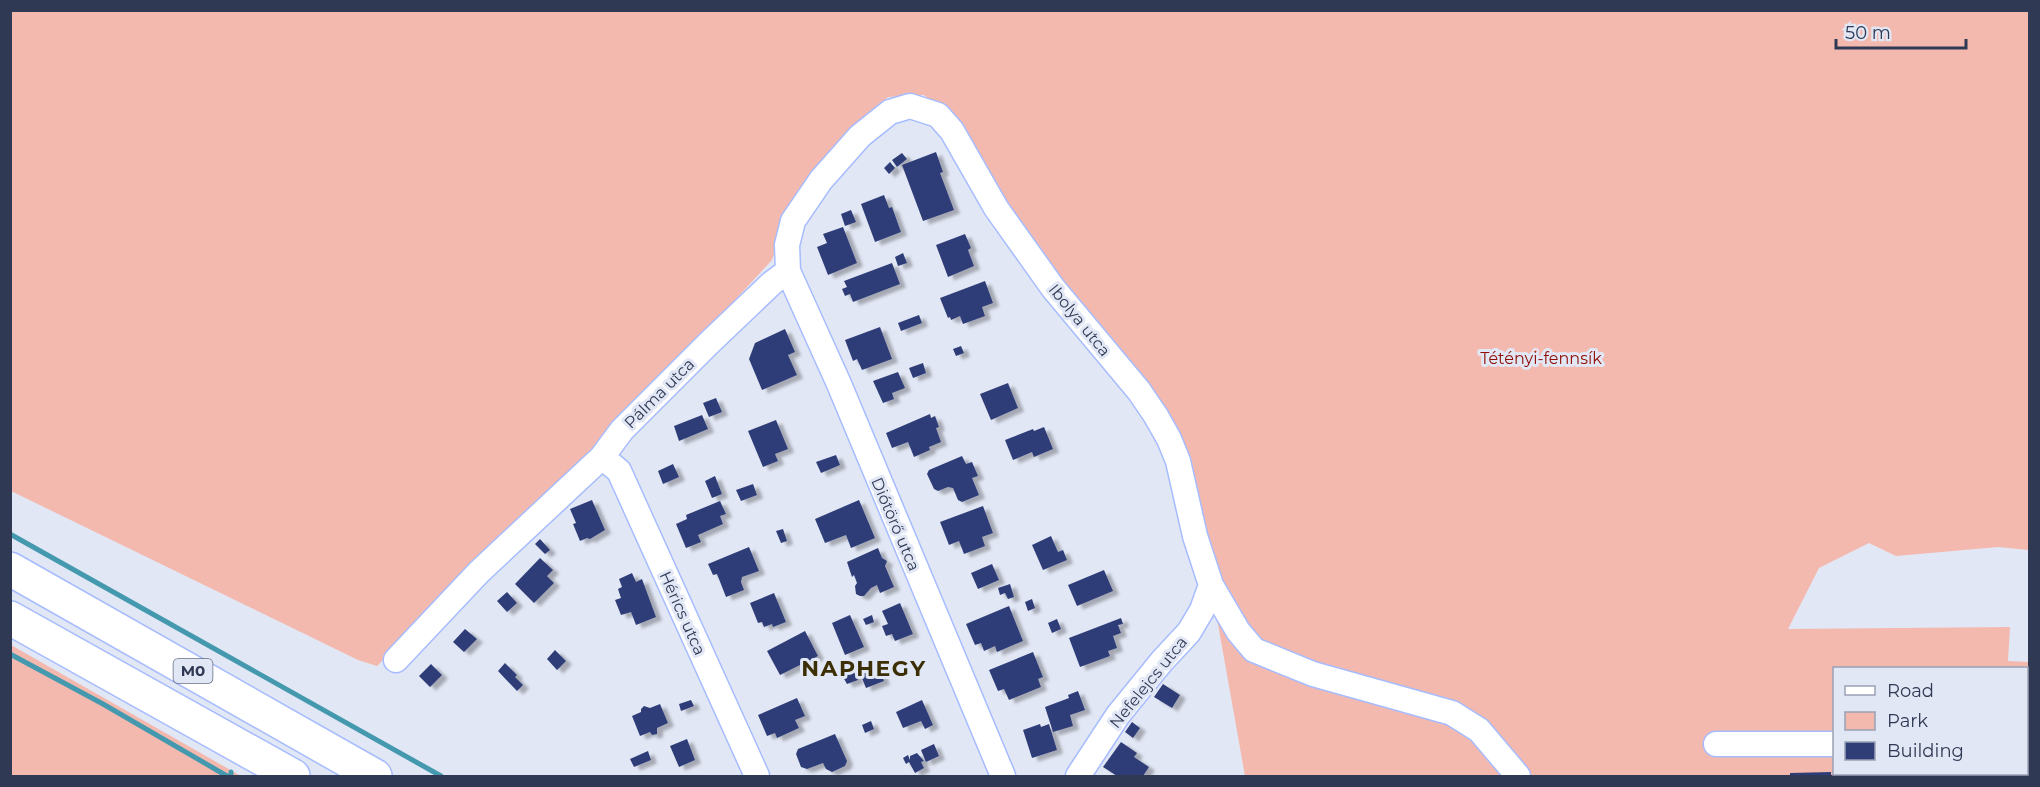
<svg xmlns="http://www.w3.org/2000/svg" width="2040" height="787" font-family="Montserrat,sans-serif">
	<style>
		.green { fill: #f4b9ae; fill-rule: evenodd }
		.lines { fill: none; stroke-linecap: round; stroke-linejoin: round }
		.stream { stroke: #4599ae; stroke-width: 5 }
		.building { fill: #2f3e77; filter: url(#shadow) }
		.minor-casing { stroke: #a6bcfe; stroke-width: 27 }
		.highway-casing { stroke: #a6bcfe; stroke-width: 36 }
		.minor { stroke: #fff; stroke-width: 24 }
		.highway { stroke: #fff; stroke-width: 33 }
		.labels { text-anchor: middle; stroke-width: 6; stroke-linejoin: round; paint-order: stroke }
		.shield { fill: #e2e7f5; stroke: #656d84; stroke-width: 1.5 }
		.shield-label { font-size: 15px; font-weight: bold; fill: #303954 }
		.street-label { font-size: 16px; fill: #303954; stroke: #e2e7f5 }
		.park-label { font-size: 16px; fill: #8f0d03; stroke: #e2e7f5 }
		.district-label { font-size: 22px; font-weight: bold; letter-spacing: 1.5px; fill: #3d2f05; stroke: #e2e7f5 }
	</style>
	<defs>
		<filter id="shadow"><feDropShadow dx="6" dy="3.5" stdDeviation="1.5" flood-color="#0004"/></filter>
	</defs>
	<rect width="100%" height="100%" fill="#e2e7f5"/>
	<path class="green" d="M 10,11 L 2029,11 L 2029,550 L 1998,547 L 1896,556 L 1869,543 L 1819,568 L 1788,629 L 2010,627 L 2008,661 L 2029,662 L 2029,776 L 1245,776 L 1216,613 L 1175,425 L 1036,245 L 1031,246 L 948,115 L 924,95 L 888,97 L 831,150 L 788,212 L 772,260 L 583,464 L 377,666 L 358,660 L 11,491 ZM 1834,668 L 2026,668 L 2026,774 L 1834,774 Z
		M 11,645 L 241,776 L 11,776 Z"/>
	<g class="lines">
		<path class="stream" d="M 10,534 L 441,776
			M 10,654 L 103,704 L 227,776
			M 231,776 L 231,772"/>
	</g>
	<path class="building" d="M 936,152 L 943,172 L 940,173 L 954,210 L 923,221 L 902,165 Z
		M 902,153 L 907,159 L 897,167 L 892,160 Z
		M 890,162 L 895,168 L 889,174 L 884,168 Z
		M 884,195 L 889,208 L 892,207 L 901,232 L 875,242 L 861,204 Z
		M 851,210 L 856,222 L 845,226 L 841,214 Z
		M 843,227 L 857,263 L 828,275 L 817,247 L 827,243 L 823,234 Z
		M 965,234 L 971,248 L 968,250 L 974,266 L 948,277 L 936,245 Z
		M 903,253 L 907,263 L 898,266 L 895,257 Z
		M 892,263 L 900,284 L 853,302 L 850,294 L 845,296 L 842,289 L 847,287 L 844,281 Z
		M 985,281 L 993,303 L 982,307 L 985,316 L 963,324 L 960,316 L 951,320 L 950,317 L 948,318 L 940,298 Z
		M 919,315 L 922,323 L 901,331 L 898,323 Z
		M 880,327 L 892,359 L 862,370 L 857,359 L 853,361 L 845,340 Z
		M 785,329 L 795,352 L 788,355 L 797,375 L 762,390 L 749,359 L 755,343 Z
		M 961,346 L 964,353 L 956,356 L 953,349 Z
		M 923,363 L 926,373 L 913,378 L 909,368 Z
		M 898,372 L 905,388 L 892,393 L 894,399 L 883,403 L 873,381 Z
		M 1008,383 L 1018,408 L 991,420 L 980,394 Z
		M 716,398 L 722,412 L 709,417 L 703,403 Z
		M 930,414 L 931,418 L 935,416 L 939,427 L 936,428 L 941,442 L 929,447 L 930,450 L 914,457 L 908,442 L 892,448 L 886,433 Z
		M 702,415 L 708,429 L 679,441 L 674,426 Z
		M 776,420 L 788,449 L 775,454 L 778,461 L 763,467 L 748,431 Z
		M 1044,427 L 1053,449 L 1034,457 L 1032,452 L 1013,460 L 1005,440 L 1033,429 L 1034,431 Z
		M 836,455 L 840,465 L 821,473 L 816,462 Z
		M 962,456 L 966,464 L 972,462 L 978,476 L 972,478 L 979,495 L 962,502 L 958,500 L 953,488 L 948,487 L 938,491 L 934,489 L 927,474 L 929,470 Z
		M 673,464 L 679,477 L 663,484 L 658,471 Z
		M 715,476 L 722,494 L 712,498 L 705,481 Z
		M 753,484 L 757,495 L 741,501 L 736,490 Z
		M 592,500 L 605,530 L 590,539 L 587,538 L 580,541 L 573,524 L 576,523 L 570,509 Z
		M 859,500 L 875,538 L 851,548 L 846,535 L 825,543 L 815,519 Z
		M 720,501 L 726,514 L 720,516 L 723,524 L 698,535 L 701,542 L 686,548 L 676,524 L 687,519 L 686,515 Z
		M 983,506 L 993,533 L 982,537 L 985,546 L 964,554 L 959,541 L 949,545 L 940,522 Z
		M 783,529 L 787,541 L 781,543 L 776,531 Z
		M 1051,536 L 1058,552 L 1063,550 L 1067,560 L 1043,570 L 1032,545 Z
		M 540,539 L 550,550 L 545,554 L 535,544 Z
		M 749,547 L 759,571 L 742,577 L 741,582 L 744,590 L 726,597 L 717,574 L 713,575 L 708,564 Z
		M 878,548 L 882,558 L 887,561 L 885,566 L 894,587 L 880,593 L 877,585 L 871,588 L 864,596 L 860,596 L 856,594 L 855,586 L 857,583 L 854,575 L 852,577 L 847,562 Z
		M 540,558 L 553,570 L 547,576 L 554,583 L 534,603 L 515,584 Z
		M 992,564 L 999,580 L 978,589 L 971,573 Z
		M 1104,570 L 1113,591 L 1077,606 L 1068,585 Z
		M 632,573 L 636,582 L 642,579 L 656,617 L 636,625 L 631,612 L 621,615 L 615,600 L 621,598 L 618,589 L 622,587 L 619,579 Z
		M 1010,584 L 1014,597 L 1008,599 L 1005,593 L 1000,595 L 998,588 Z
		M 507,592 L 517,603 L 507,612 L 497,601 Z
		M 774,593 L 786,622 L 773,627 L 772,624 L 764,627 L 762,622 L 758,623 L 750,603 Z
		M 1032,599 L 1035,608 L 1028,611 L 1025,602 Z
		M 900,603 L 913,634 L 895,641 L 892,634 L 886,636 L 882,626 L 888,624 L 882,611 Z
		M 1009,606 L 1023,641 L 997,652 L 995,646 L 984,651 L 981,643 L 975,645 L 966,624 Z
		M 850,615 L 864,647 L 845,655 L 832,623 Z
		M 872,615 L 874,622 L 866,625 L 863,619 Z
		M 1121,618 L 1123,624 L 1118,625 L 1121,633 L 1113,636 L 1117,648 L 1108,651 L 1110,656 L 1080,667 L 1069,638 Z
		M 1057,619 L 1061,629 L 1052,633 L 1048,623 Z
		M 465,629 L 477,639 L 464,652 L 453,642 Z
		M 805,631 L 818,656 L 780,675 L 767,651 Z
		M 555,650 L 566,661 L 557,670 L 547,659 Z
		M 1033,652 L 1043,677 L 1038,679 L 1041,687 L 1009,700 L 1004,689 L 998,691 L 989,670 Z
		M 505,663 L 517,675 L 515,677 L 523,685 L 517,691 L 498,671 Z
		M 431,664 L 442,675 L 430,687 L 419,676 Z
		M 877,664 L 884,681 L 866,688 L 859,671 Z
		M 854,672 L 858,680 L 847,684 L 843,677 Z
		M 1163,684 L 1180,695 L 1172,708 L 1154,697 Z
		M 1078,691 L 1085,710 L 1070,715 L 1073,726 L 1053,732 L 1045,707 L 1069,698 L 1068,695 Z
		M 797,698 L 805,716 L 795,720 L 799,728 L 777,738 L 775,733 L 767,736 L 758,715 Z
		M 691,700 L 694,706 L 681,711 L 679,704 Z
		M 922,700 L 933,725 L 925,729 L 921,721 L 903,728 L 896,712 Z
		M 660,704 L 668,723 L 657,728 L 657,734 L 652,735 L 650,732 L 640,736 L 632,716 L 641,712 L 641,709 L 644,706 L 650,708 Z
		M 871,721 L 874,729 L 865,733 L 862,725 Z
		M 1132,722 L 1140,728 L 1133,738 L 1125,732 Z
		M 1040,724 L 1041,727 L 1049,724 L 1057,750 L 1032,758 L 1023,730 Z
		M 835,734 L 847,761 L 845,766 L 832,772 L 826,769 L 823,763 L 807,769 L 801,767 L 796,754 L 798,749 Z
		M 2026,735 L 2030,735 L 2030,756 L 2026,757 Z
		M 687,739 L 695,760 L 679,767 L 670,746 Z
		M 1121,742 L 1137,753 L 1134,757 L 1149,767 L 1143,776 L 1117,776 L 1103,767 Z
		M 934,744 L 939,756 L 926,762 L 921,750 Z
		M 648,751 L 651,760 L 634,767 L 630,759 Z
		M 917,753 L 924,761 L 921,762 L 924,768 L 915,773 L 909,762 L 906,764 L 903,758 L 908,755 L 910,760 L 910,756 Z
		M 1831,772 L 1831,776 L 1790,776 L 1790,773 Z"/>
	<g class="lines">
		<g class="minor-casing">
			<path id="minor" d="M 788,271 L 839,384 L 1003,776
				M 602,457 L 619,471 L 757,776
				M 396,660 L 479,572 L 602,457 L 622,430 L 708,344 L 772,283 L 788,271 L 787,245 L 793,221 L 821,180 L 860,136 L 890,112 L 910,106 L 938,115 L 952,131 L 996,208 L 1053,288 L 1139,391 L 1156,416 L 1169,439 L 1178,461 L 1195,536 L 1211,585 L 1238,631 L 1254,650 L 1313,674 L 1452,713 L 1479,730 L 1518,776
				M 1716,744 L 1834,744
				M 1078,776 L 1118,715 L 1162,661 L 1189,632 L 1202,610 L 1211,585"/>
		</g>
		<g class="highway-casing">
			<path id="highway" d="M 10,569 L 375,776
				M 10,618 L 293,776"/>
		</g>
		<use href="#minor" class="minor"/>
		<use href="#highway" class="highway"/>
	</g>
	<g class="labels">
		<rect class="shield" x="173.5" y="659" width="39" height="24" rx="4.5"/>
		<g class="shield-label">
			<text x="193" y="676">M0</text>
		</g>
		<g class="street-label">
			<text transform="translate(1080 320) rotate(51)" y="6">Ibolya utca</text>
			<text transform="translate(659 393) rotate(-45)" y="6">Pálma utca</text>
			<text transform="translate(896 524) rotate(67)" y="6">Diótörő utca</text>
			<text transform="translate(683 613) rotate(66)" y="6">Hérics utca</text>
			<text transform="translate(1148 682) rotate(-51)" y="6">Nefelejcs utca</text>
		</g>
		<g class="park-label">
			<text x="1541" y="364">Tétényi-fennsík</text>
		</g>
		<g class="district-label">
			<text x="864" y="676">NAPHEGY</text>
		</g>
	</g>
	<rect width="2040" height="787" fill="none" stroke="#303954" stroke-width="24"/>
	<rect x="1833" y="667" width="195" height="108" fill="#e2e7f5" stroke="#9ba1b5" stroke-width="1.5"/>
	<rect x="1845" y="686" width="30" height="9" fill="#ffffff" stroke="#9ba1b5" stroke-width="1.5"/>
	<text x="1887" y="697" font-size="18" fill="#303954">Road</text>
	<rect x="1845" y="712" width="30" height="18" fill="#f4b9ae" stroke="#9ba1b5" stroke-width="1.5"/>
	<text x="1887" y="727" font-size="18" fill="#303954">Park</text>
	<rect x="1845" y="742" width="30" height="18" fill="#2f3e77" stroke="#9ba1b5" stroke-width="1.5"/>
	<text x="1887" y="757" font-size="18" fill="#303954">Building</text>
	<path d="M1836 39v9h130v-9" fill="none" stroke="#303954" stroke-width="3"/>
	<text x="1845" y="39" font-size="18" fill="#303954" stroke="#e2e7f5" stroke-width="4.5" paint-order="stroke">50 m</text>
</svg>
